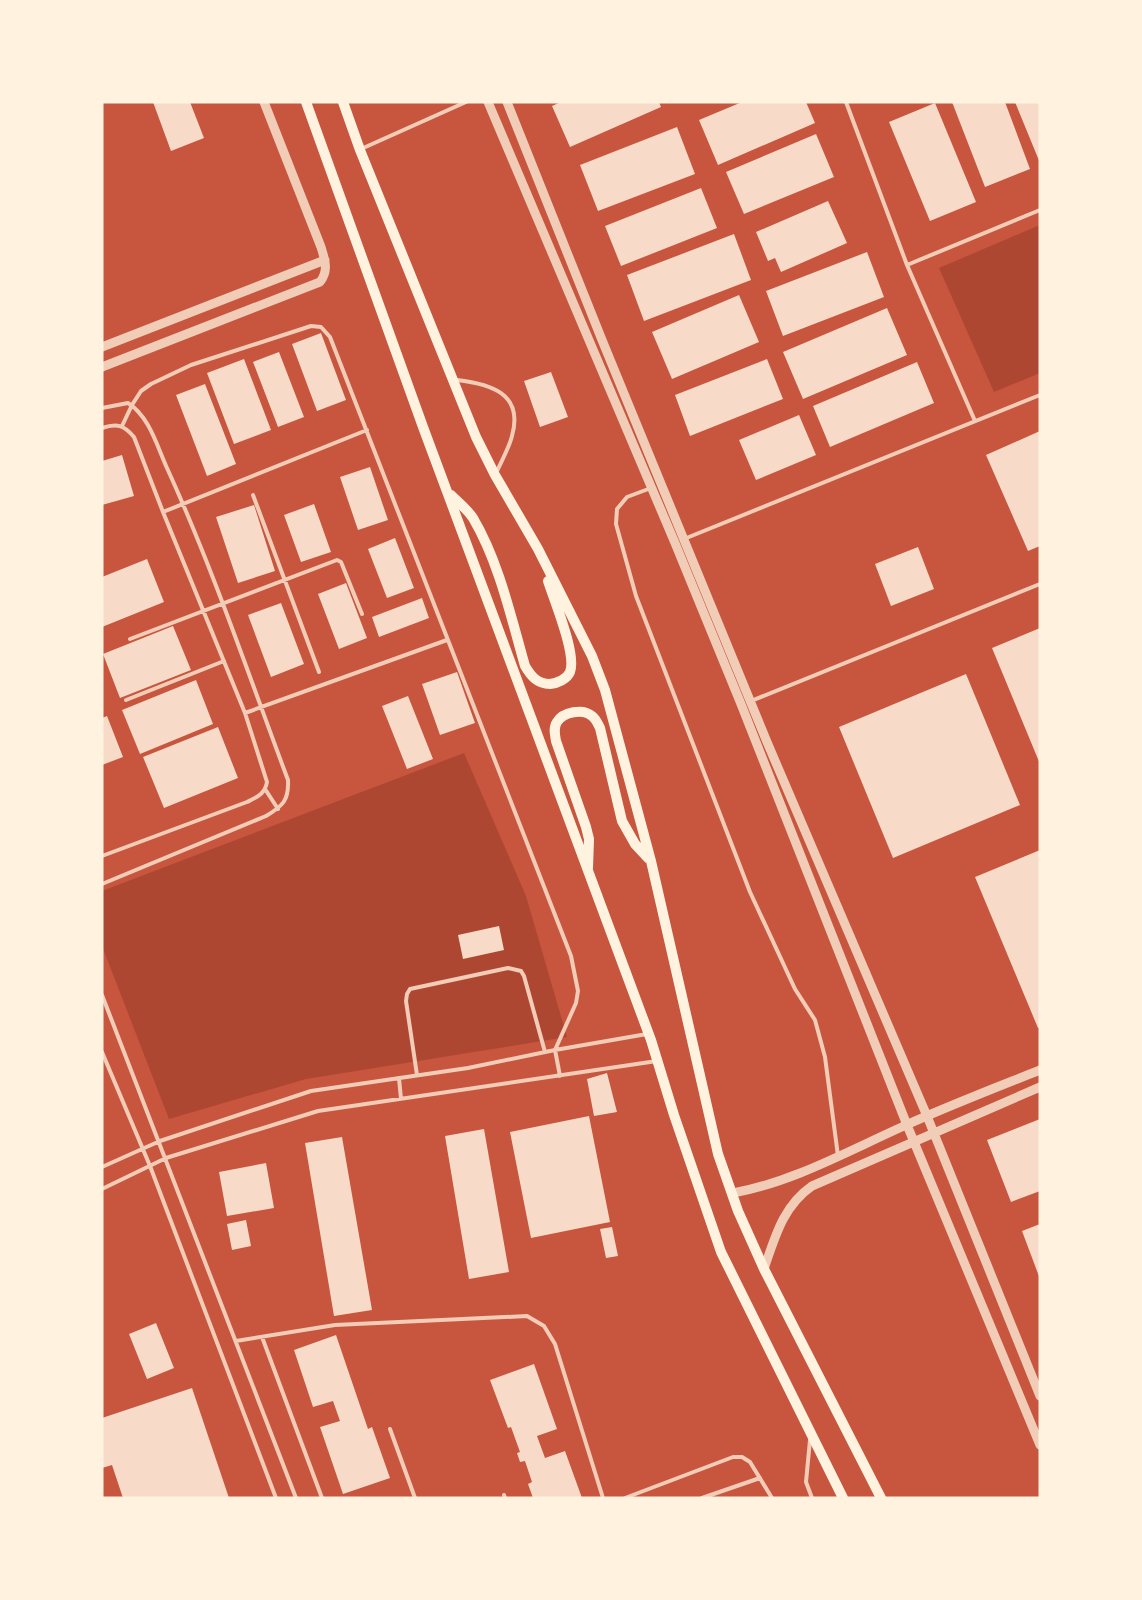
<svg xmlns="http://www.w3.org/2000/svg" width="1142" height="1600" font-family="Raleway,sans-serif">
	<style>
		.green { fill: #ae4732 }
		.building { fill: #f7dbc8 }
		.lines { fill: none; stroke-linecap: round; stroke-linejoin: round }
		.service { stroke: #f1ccb7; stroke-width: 4 }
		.tertiary { stroke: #f1ccb7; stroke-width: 9 }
		.secondary { stroke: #fff3e0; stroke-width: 10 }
	</style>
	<rect width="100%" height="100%" fill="#c8553d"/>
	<path class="green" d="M 1040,225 L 1040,373 L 994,392 L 939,268 Z
		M 464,753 L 526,896 L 567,1037 L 306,1079 L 169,1119 L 102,946 L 102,891 Z"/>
	<path class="building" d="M 153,102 L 190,102 L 204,138 L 171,151 Z
		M 561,102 L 659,102 L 661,107 L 570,147 L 552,106 Z
		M 742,102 L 806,102 L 815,123 L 718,165 L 699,120 Z
		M 952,102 L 1005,102 L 1030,169 L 985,187 Z
		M 1015,102 L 1040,102 L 1040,163 Z
		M 935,103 L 976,202 L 930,221 L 889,122 Z
		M 677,127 L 695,174 L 598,211 L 580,165 Z
		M 816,134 L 834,177 L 744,214 L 726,172 Z
		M 701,188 L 717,228 L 621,266 L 605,226 Z
		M 828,201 L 847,243 L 781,272 L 775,258 L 768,261 L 756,232 Z
		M 734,234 L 751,280 L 644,321 L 627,275 Z
		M 867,252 L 884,297 L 783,336 L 766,291 Z
		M 739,295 L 759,342 L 672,379 L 652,332 Z
		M 887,308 L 907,355 L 803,399 L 783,352 Z
		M 321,333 L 346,400 L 317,411 L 292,344 Z
		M 279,352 L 304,417 L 278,427 L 253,362 Z
		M 244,359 L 271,430 L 234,444 L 207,373 Z
		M 767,359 L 783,399 L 690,436 L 675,395 Z
		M 917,362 L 934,403 L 830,447 L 813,406 Z
		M 551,372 L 568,417 L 540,427 L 524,381 Z
		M 205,384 L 236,464 L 207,476 L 176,395 Z
		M 799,415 L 816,455 L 756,480 L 739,440 Z
		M 1040,431 L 1040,546 L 1028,551 L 986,455 Z
		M 122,455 L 134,496 L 102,505 L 102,461 Z
		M 370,467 L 388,520 L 358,530 L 340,477 Z
		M 314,504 L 331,552 L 301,562 L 284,515 Z
		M 254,505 L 275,571 L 238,583 L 216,517 Z
		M 395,538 L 414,588 L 387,598 L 368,549 Z
		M 918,547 L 934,589 L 891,606 L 875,564 Z
		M 147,559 L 164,602 L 102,627 L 102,577 Z
		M 346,583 L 367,638 L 339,649 L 318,594 Z
		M 422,598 L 429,618 L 379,637 L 372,617 Z
		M 281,603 L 304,664 L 271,677 L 248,615 Z
		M 173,626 L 191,670 L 120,698 L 103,654 Z
		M 1040,628 L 1040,764 L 992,648 Z
		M 457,672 L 475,723 L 440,735 L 422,684 Z
		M 966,674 L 1020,805 L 893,858 L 839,727 Z
		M 196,680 L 213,724 L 140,754 L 122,710 Z
		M 408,696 L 433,759 L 407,769 L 382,706 Z
		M 107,716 L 123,757 L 102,765 L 102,718 Z
		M 218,727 L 238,778 L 164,808 L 143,757 Z
		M 1040,850 L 1040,1027 L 1038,1028 L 975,877 Z
		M 499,926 L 504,950 L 463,959 L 458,935 Z
		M 607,1073 L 617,1112 L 594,1116 L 587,1079 Z
		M 589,1116 L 610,1222 L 531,1238 L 510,1132 Z
		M 1040,1119 L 1040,1191 L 1011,1202 L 987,1140 Z
		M 484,1129 L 509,1272 L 469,1279 L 445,1136 Z
		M 342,1137 L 372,1310 L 334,1316 L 305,1143 Z
		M 266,1163 L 274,1208 L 227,1216 L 219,1172 Z
		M 246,1220 L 251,1246 L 232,1250 L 227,1224 Z
		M 1040,1224 L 1040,1279 L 1022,1231 Z
		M 612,1227 L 618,1256 L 606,1258 L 600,1229 Z
		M 156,1323 L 174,1368 L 147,1379 L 129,1334 Z
		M 336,1335 L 368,1429 L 372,1427 L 390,1478 L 343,1494 L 320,1427 L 340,1421 L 333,1401 L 313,1407 L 294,1350 Z
		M 534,1364 L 557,1429 L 537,1436 L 545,1458 L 565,1451 L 582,1498 L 533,1498 L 528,1484 L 532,1482 L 525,1461 L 520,1462 L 517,1453 L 520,1452 L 511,1427 L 508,1428 L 490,1380 Z
		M 192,1388 L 229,1498 L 123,1498 L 112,1465 L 102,1468 L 102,1418 Z"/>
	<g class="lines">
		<path class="service" d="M 846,102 L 907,265 L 975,421
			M 361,149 L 466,102
			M 907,265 L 1040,210
			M 457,380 C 490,384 524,393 512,436 C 509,448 502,460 497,471
			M 102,408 L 128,403 C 149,416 157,446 167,468 C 213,569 249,676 288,780 C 289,800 283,806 266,816 L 102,884
			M 122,426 L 132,405 L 141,391 L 151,384 L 191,365 L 311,326 L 321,327 L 330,337 L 571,956 L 578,991 L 576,1003 L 555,1050 L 560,1076
			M 102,428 C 117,423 124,425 134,437 L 163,512 L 245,713 L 267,782 C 265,794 257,797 247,802 L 102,856
			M 651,488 L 627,497 L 617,509 L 616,524 L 636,596 L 750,892 L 795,989 L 815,1020 L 825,1057 L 838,1156
			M 253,495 L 319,672
			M 163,512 L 367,430
			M 684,539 L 1040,395
			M 130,639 L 337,560 L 341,562 L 362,614
			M 126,700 L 224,661
			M 751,701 L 1040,584
			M 245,713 L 447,640
			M 265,789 L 278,809
			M 102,995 L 296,1498
			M 102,1052 L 150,1166 L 276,1498
			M 417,1075 L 406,1001 L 407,994 L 410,989 L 508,968 L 521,971 L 524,976 L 545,1052
			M 399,1078 L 401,1099
			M 102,1167 L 160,1141 L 311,1091 L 468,1068 L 555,1050 L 647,1034
			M 102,1189 L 166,1158 L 318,1111 L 657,1061
			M 262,1337 L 322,1498
			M 236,1341 L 335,1325 L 527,1316 L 544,1326 L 555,1344 L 603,1498
			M 390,1429 L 415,1498
			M 810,1440 L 806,1482 L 812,1498
			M 504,1495 L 505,1498
			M 625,1498 L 733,1457 L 742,1457 L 750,1462 L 772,1498
			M 702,1498 L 760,1478"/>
		<path class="tertiary" d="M 488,102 L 675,543 L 741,704 L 907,1125 L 1040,1445
			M 507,102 L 602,340 L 767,742 L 927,1116 L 1040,1396
			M 102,347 L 325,260
			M 102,367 L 320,282 C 329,271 325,260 321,247 L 264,102
			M 733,1193 C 793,1182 848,1151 904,1126 C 948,1106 995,1088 1040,1070
			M 764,1269 C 775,1237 783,1206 812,1186 L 1040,1087"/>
		<path class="secondary" d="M 306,102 L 423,427 L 651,1040 L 674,1115 L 721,1252 L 843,1498
			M 343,102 L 360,150 L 476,437 L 495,475 L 538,549 L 592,656 L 605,690 L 651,861 L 718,1154 L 738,1211 L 764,1269 L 881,1498
			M 451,495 C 458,502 467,509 473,518 C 499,562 511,617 525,666 C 531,676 537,684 550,684 C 558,683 567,679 570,672 C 577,655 554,600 548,581
			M 588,868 L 589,839 L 586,827 L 556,741 C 555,735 553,728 557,722 C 563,712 583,708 592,716 C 596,719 598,724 600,728 L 622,821 L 635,844 L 648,858"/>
	</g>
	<rect width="1142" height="1600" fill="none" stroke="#fff3e0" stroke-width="207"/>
</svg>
